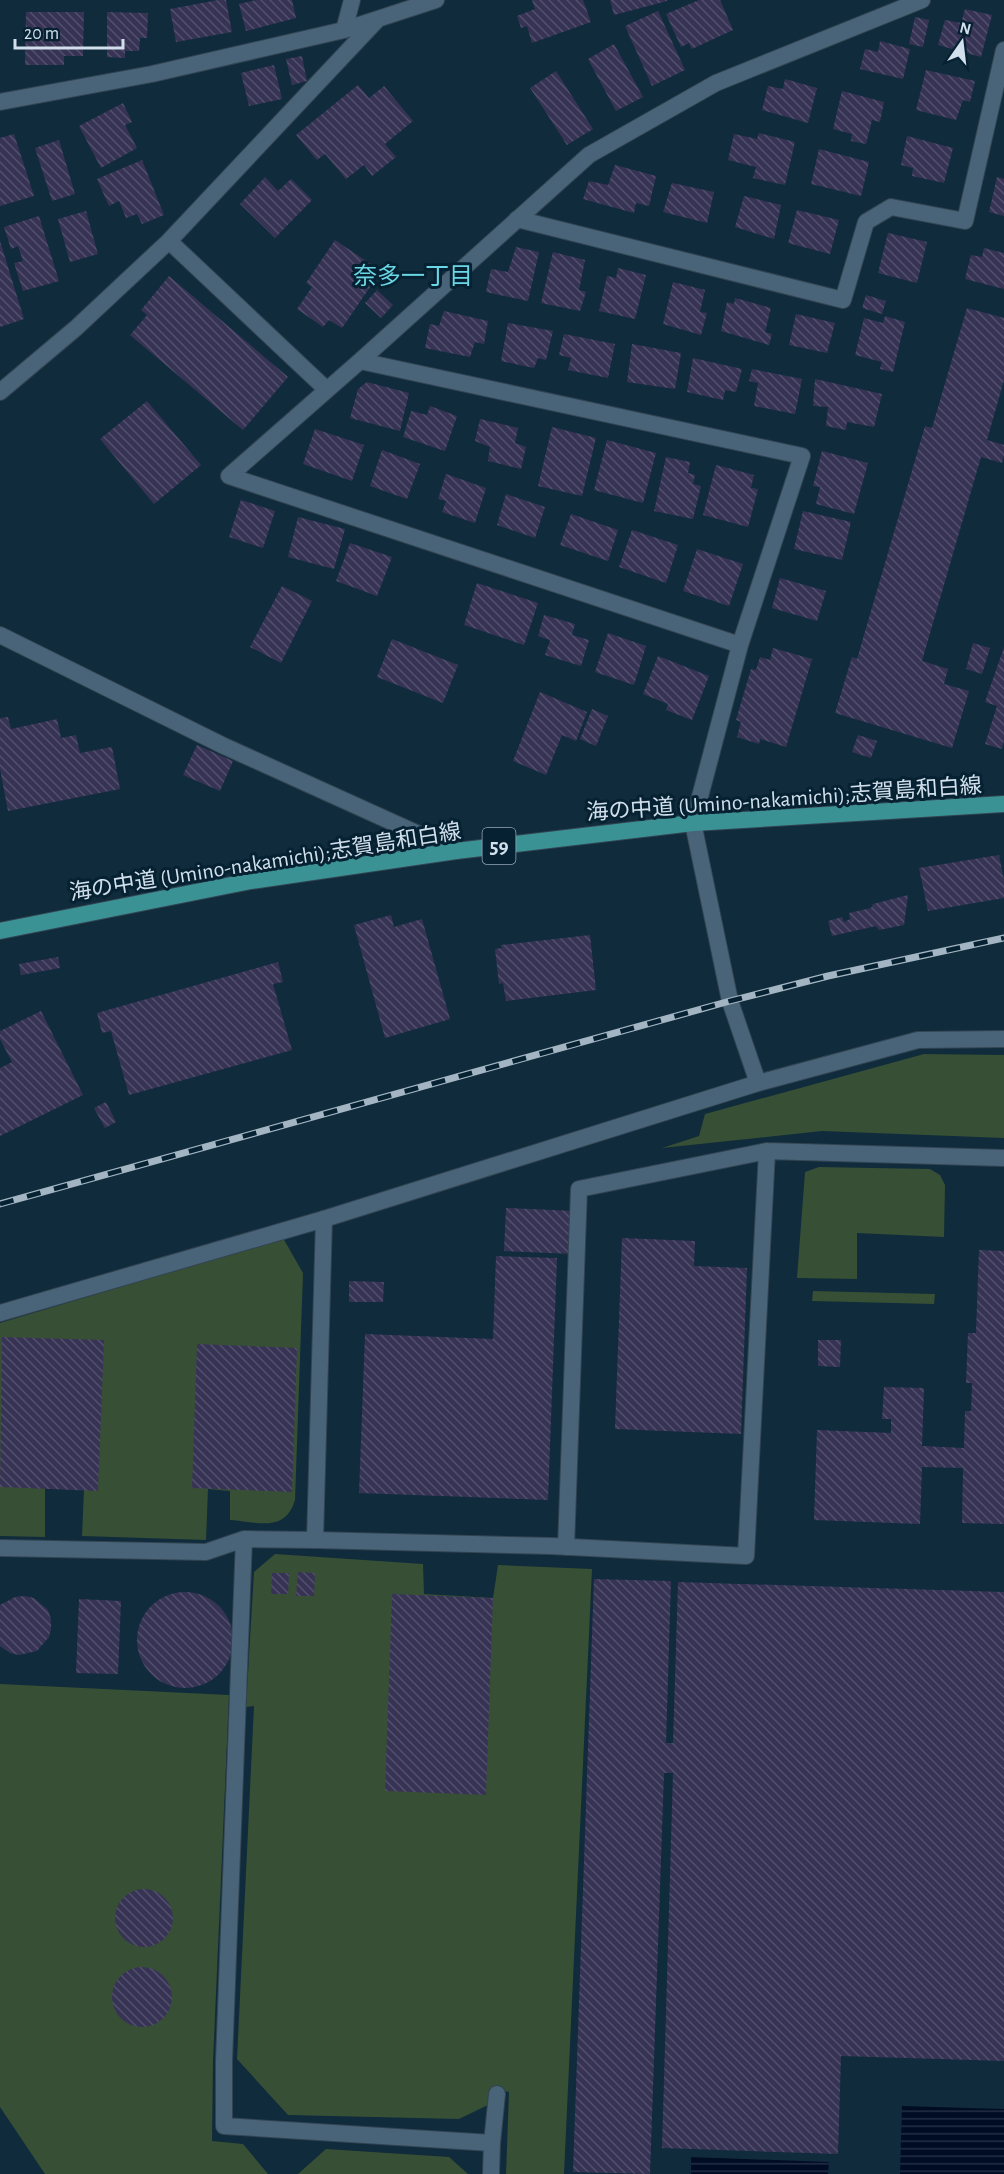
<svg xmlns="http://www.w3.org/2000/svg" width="1004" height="2174" font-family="'Alegreya Sans','Noto Sans JP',sans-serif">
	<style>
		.green { fill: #374f34 }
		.water { fill: url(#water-rules) }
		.building { fill: url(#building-back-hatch) }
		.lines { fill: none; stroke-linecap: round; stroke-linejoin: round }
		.service-casing { stroke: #324452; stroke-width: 18 }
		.minor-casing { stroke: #324452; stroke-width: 18 }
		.primary-casing { stroke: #324452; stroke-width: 18 }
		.service { stroke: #496478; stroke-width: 16 }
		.minor { stroke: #496478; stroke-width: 16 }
		.primary { stroke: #3b9294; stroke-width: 16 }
		.rail-casing { stroke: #a3b5c2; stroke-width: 7 }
		.rail { stroke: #062132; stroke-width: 4.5; stroke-dasharray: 14; stroke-linecap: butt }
		.labels { text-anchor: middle; stroke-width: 6; stroke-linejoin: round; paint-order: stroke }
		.shield { fill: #062132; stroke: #94a7b4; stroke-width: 1.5 }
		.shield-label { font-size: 21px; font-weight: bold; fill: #d1e0ec }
		.street-label { font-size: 22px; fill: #d1e0ec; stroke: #062132 }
		.neighbourhood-label { font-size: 24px; fill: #6bd6e4; stroke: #062132 }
	</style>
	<defs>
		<pattern id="water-rules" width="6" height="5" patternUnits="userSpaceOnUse" patternTransform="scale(1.5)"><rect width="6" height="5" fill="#000c24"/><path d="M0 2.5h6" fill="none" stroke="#242f44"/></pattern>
		<pattern id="building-back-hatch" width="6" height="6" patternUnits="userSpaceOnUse" patternTransform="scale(1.5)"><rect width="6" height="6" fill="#373354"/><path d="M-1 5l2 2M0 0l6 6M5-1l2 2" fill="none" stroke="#53506d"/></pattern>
	</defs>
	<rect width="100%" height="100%" fill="#102b3c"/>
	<path class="green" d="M 924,1054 L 1004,1055 L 1004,1138 L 822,1131 L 662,1148 L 699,1136 L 705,1114 Z
		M 819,1167 L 930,1169 L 940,1175 L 945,1185 L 944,1237 L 857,1233 L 857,1279 L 797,1278 L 805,1172 Z
		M 283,1238 L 303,1273 L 295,1500 C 285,1533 258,1522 230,1520 L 230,1491 L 208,1489 L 206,1540 L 82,1536 L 84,1489 L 45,1488 L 45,1537 L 0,1536 L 0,1323 Z
		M 813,1291 L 935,1294 L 934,1304 L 812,1301 Z
		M 275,1554 L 423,1564 L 424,1594 L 493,1598 L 498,1565 L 592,1569 L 564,2174 L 506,2174 L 509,2092 L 491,2088 L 490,2104 L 459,2119 L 288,2115 L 237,2059 L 254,1706 L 246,1707 L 254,1572 Z
		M 0,1684 L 229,1695 L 213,2062 L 212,2141 L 243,2144 L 268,2174 L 45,2174 L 0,2107 Z
		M 326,2149 L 449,2157 L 468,2174 L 298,2174 Z"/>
	<path class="water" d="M 902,2106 L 1004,2109 L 1004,2174 L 900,2174 Z
		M 691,2157 L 829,2162 L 828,2174 L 691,2174 Z"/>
	<path class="building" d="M 218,0 L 226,0 L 232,32 L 176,42 L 170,9 Z
		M 256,0 L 292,0 L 296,18 L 246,31 L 239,4 Z
		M 532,0 L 583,0 L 591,22 L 532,43 L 527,26 L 521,28 L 517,16 L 535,9 Z
		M 610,0 L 667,0 L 667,1 L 614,15 Z
		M 699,0 L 720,0 L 733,30 L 692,49 L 689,43 L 681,47 L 666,14 Z
		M 965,9 L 992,15 L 981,57 L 938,45 L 945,20 L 961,23 Z
		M 658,11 L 685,70 L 652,86 L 625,26 Z
		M 26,12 L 84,12 L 83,56 L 64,56 L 64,65 L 25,65 Z
		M 107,12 L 148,13 L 147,38 L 140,38 L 139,51 L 125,51 L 125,58 L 107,57 Z
		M 915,17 L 929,20 L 923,47 L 909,44 Z
		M 880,41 L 910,49 L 903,79 L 860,69 L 865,49 L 878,52 Z
		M 614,44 L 643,97 L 616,111 L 588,59 Z
		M 302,56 L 307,81 L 292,85 L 286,59 Z
		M 274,65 L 282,99 L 249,106 L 241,73 Z
		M 926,70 L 975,81 L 970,102 L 963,100 L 956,120 L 916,110 Z
		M 556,71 L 593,129 L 567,145 L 530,88 Z
		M 785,79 L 817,88 L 808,123 L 762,110 L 768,86 L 783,89 Z
		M 358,85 L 369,98 L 384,86 L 413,121 L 385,144 L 396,157 L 372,176 L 364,165 L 346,179 L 325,154 L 317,160 L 296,135 Z
		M 842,91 L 884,102 L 880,122 L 872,120 L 866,144 L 851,141 L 852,134 L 833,129 Z
		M 123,103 L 132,122 L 125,125 L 137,148 L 101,168 L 79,126 Z
		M 759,133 L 795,142 L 785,185 L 753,178 L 756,167 L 728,160 L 734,134 L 757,139 Z
		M 14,134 L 34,196 L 0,206 L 0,138 Z
		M 907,136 L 953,148 L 944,183 L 912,176 L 913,168 L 901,165 Z
		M 59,140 L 75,194 L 52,201 L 35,148 Z
		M 819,149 L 869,162 L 861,196 L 811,184 Z
		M 142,160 L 164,215 L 142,224 L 137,214 L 126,218 L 119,201 L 109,206 L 97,179 Z
		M 615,165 L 656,176 L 649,206 L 636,203 L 634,213 L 583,199 L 589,181 L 608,185 Z
		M 265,177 L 278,191 L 291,179 L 312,200 L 275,238 L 240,204 Z
		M 997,177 L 1004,179 L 1004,216 L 989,212 Z
		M 672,183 L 714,192 L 707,223 L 663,212 Z
		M 744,196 L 781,205 L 774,239 L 735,227 Z
		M 797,210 L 839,220 L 830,254 L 788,243 Z
		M 86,211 L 98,254 L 70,262 L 58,219 Z
		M 39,216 L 59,281 L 23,291 L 14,263 L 23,261 L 18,246 L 11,249 L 4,227 Z
		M 888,233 L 927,242 L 917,283 L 878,273 Z
		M 335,240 L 381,271 L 342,328 L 329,320 L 323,327 L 297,309 L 312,287 L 306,283 Z
		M 0,241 L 24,319 L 0,327 Z
		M 516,247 L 539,252 L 528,301 L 486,292 L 491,269 L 508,272 Z
		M 984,248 L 1004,253 L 1004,289 L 965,279 L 971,255 L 982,257 Z
		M 553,252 L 585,260 L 579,290 L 586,292 L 580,311 L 541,303 Z
		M 618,268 L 646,275 L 635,319 L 599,311 L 607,276 L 616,278 Z
		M 169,276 L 288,377 L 243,430 L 130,335 L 147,315 L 141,310 Z
		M 673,282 L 705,290 L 700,312 L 707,313 L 701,335 L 663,324 Z
		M 377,290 L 393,305 L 381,318 L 365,303 Z
		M 866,295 L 886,301 L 882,314 L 862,308 Z
		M 735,298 L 771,308 L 765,332 L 772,334 L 769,345 L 721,331 L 727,302 L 734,304 Z
		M 967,308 L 1004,318 L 1004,380 L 987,440 L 1004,445 L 1004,456 L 1002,463 L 981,457 L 922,661 L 948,669 L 944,684 L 969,691 L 952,748 L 835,713 L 852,657 L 857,659 L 925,426 L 932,428 Z
		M 444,311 L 488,321 L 484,344 L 475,342 L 470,357 L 425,348 L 430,324 L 439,326 Z
		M 796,314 L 835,323 L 827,353 L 789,345 Z
		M 885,316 L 905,322 L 893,372 L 880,369 L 882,362 L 855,355 L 864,318 L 883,323 Z
		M 508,323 L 553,331 L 546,360 L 538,358 L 534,368 L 501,361 Z
		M 564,334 L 615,344 L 608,378 L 568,370 L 571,358 L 559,355 Z
		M 632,344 L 681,353 L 675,389 L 627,382 Z
		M 693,358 L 742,369 L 736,392 L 725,390 L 723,400 L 687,392 Z
		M 752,369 L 802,379 L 795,414 L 754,406 L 758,383 L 749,381 Z
		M 815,379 L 882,394 L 874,427 L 847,422 L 846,430 L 826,426 L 828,407 L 813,406 Z
		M 367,382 L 409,393 L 400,431 L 350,418 L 358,389 Z
		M 147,401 L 201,465 L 154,504 L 100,439 Z
		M 430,406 L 457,416 L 445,451 L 403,437 L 411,411 L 427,415 Z
		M 480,419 L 518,428 L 515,443 L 526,447 L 521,469 L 488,461 L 490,447 L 475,441 Z
		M 552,427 L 596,438 L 582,496 L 538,486 Z
		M 315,429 L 364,445 L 352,481 L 303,464 Z
		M 607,440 L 656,453 L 643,503 L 594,490 Z
		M 382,450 L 420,464 L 407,499 L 370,486 Z
		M 822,451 L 868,463 L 854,514 L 816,504 L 820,487 L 813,486 Z
		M 666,457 L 690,462 L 688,473 L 695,475 L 693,484 L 701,486 L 693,519 L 654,511 Z
		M 716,465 L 754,475 L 751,488 L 758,489 L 748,527 L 703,515 Z
		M 446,474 L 486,488 L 475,523 L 442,512 L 446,501 L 438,499 Z
		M 506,494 L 545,507 L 535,538 L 497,525 Z
		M 241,500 L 275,511 L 263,548 L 229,537 Z
		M 803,511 L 851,522 L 842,560 L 794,549 Z
		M 571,514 L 618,530 L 608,561 L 560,545 Z
		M 298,517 L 345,529 L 334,569 L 288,557 Z
		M 632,530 L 678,545 L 666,583 L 619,567 Z
		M 350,543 L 392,557 L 377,596 L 336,581 Z
		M 697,549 L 743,564 L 729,606 L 683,591 Z
		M 780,578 L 826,591 L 817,621 L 772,608 Z
		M 477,583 L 538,603 L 524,645 L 464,625 Z
		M 282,586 L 312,601 L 281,663 L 250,647 Z
		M 544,615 L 575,624 L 572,635 L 589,640 L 581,666 L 545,655 L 550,640 L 538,636 Z
		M 608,633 L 646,646 L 634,685 L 595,672 Z
		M 392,639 L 458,665 L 443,703 L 377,677 Z
		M 973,643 L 990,648 L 982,674 L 966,669 Z
		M 1004,647 L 1004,740 L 1002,749 L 985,744 L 997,706 L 985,702 Z
		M 773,648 L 812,659 L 786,747 L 760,739 L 759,744 L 737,737 L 741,722 L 736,720 L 751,669 L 756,670 L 760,657 L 770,660 Z
		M 658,656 L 709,676 L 692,720 L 666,710 L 668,704 L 643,694 Z
		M 540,692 L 587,712 L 576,741 L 562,735 L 546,775 L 513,761 Z
		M 592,709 L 608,716 L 596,746 L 580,739 Z
		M 8,717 L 11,729 L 57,719 L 61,738 L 76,735 L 80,753 L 112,747 L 120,789 L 8,811 L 0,769 L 0,718 Z
		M 858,735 L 877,741 L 871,758 L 852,752 Z
		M 197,745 L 233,761 L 220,791 L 183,775 Z
		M 999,855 L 1004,880 L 1004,898 L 928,911 L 919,868 Z
		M 908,895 L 904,925 L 879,930 L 876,926 L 832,936 L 828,921 L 842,917 L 844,922 L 850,919 L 849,913 L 871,908 L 873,904 Z
		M 391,915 L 394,927 L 422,919 L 450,1019 L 385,1038 L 354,925 Z
		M 590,935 L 596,990 L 506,1001 L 503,983 L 499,984 L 495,949 L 502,948 L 501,945 Z
		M 58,957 L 60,968 L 21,975 L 19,964 Z
		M 278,962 L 283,982 L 273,984 L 292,1050 L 129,1095 L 111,1031 L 102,1033 L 97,1013 Z
		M 41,1011 L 83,1095 L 0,1136 L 0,1068 L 12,1062 L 0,1039 L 0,1031 Z
		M 106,1102 L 116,1122 L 105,1128 L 94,1108 Z
		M 506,1208 L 575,1211 L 573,1254 L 504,1251 Z
		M 622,1238 L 695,1241 L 694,1266 L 747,1268 L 741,1434 L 615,1429 Z
		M 979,1250 L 1004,1251 L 1004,1524 L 962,1523 L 963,1468 L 922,1467 L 920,1524 L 814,1520 L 817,1430 L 891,1433 L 891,1419 L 882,1419 L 884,1387 L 924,1388 L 922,1446 L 964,1448 L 965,1411 L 971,1411 L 972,1383 L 966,1383 L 968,1333 L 976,1333 Z
		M 496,1256 L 557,1258 L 548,1500 L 359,1493 L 365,1334 L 493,1339 Z
		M 349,1281 L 384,1282 L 383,1302 L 349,1302 Z
		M 2,1337 L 104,1340 L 98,1491 L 0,1487 Z
		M 818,1340 L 841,1340 L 840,1367 L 818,1366 Z
		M 197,1344 L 297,1348 L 292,1492 L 192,1488 Z
		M 298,1572 L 315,1573 L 314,1596 L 296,1596 Z
		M 272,1573 L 289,1573 L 288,1594 L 271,1594 Z
		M 594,1579 L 671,1581 L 666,1743 L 673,1743 L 678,1582 L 1004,1592 L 1004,2061 L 841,2056 L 838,2154 L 662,2148 L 673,1773 L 664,1773 L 650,2174 L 573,2172 Z
		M137 1640a48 48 0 1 1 96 0a48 48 0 1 1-96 0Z
		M 392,1594 L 493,1598 L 486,1795 L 385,1791 Z
		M 24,1596 L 34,1598 L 48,1610 L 51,1619 L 51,1629 L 49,1637 L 37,1651 L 19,1655 L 10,1653 L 0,1646 L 0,1605 L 15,1597 Z
		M 79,1599 L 121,1601 L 118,1674 L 76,1673 Z
		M115 1918a29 29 0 1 1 58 0a29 29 0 1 1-58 0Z
		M112 1997a30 30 0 1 1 60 0a30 30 0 1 1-60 0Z"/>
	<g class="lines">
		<g class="service-casing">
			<path id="service" d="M 324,1219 L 315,1540 L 244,1539 L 224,2061 L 224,2126 L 492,2143
				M 315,1540 L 551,1546 L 746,1556 L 767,1151
				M 566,1547 L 579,1189 L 767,1151 L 1004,1158
				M 0,1548 L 206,1552 L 244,1539
				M 491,2174 L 492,2143 L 497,2094"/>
		</g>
		<g class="minor-casing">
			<path id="minor" d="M 344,30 L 352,0
				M 0,102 L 152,74 L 344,30 L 436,0
				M 517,219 L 843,300 L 866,222 L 891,207 L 965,221 L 1004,50
				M 169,241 L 376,21
				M 360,361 L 802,456 L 740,645 L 693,823 L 730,1001 L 758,1083
				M 0,392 L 76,328 L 169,241 L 327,390
				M 0,635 L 224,746 L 456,851
				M 740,645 L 229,476 L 360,361 L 589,155 L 716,83 L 922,0
				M 0,1313 L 324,1219 L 758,1083 L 918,1040 L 1004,1039"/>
		</g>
		<g class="primary-casing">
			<path id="primary" d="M 0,931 L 251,881 L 456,851 L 693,823 L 1004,804"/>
		</g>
		<use href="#service" class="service"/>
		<use href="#minor" class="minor"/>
		<use href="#primary" class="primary"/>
		<g class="rail-casing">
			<path id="rail" d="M 0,1204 L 730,1001 L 828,976 L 1004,938"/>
		</g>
		<use href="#rail" class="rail"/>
	</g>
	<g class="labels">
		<rect class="shield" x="482.5" y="828" width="33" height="36" rx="4.5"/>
		<g class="shield-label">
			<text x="499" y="853">59</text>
		</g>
		<g class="street-label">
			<text transform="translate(784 798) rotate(-4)" y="8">海の中道 (Umino-nakamichi);志賀島和白線</text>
			<text transform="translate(265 861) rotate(-9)" y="8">海の中道 (Umino-nakamichi);志賀島和白線</text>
		</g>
		<g class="neighbourhood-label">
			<text x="413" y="284">奈多一丁目</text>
		</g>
	</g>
	<g transform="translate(962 42) rotate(14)" stroke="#062132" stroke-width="4.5" paint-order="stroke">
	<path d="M0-4.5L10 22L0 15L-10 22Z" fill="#d1e0ec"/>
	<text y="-9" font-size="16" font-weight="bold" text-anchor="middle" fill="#d1e0ec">N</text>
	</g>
	<path d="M15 39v9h108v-9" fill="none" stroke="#d1e0ec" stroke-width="3"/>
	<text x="24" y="39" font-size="18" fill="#d1e0ec" stroke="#062132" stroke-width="4.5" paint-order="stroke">20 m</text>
</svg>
